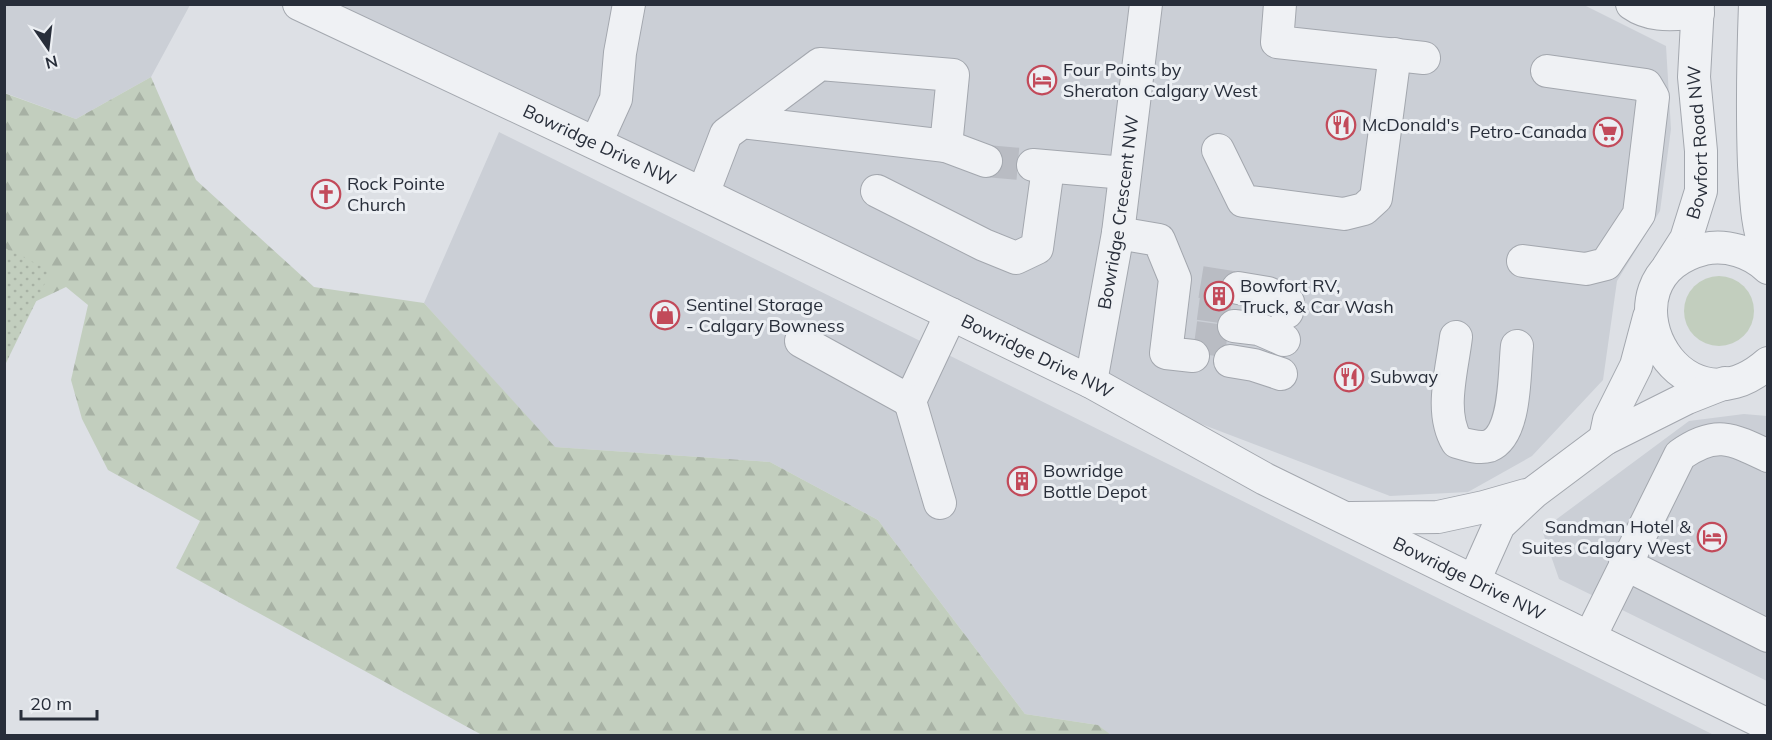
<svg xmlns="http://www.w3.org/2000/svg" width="1772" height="740" font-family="Mulish,sans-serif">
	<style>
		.built { fill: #cbcfd6 }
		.grass { fill: #c2cebe }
		.forest { fill: url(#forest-firs) }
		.park { fill: url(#park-dots) }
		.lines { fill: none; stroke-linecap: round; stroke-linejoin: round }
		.minor-tunnel { stroke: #b9bcc3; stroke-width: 32; stroke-dasharray: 32 16; stroke-linecap: butt }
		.minor-casing { stroke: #a3a7ae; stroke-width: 34 }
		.minor { stroke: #eff1f4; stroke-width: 32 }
		.labels { text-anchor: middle; stroke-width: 6; stroke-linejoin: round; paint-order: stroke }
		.poi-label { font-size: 18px; fill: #282e3a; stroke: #eceff3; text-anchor: start }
		.street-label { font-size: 18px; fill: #282e3a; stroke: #eceff3 }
	</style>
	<defs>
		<pattern id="forest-firs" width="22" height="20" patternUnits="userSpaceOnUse" patternTransform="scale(1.5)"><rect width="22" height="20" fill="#c2cebe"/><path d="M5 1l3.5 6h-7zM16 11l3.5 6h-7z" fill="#a7b1a4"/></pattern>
		<pattern id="park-dots" width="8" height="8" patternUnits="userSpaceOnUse" patternTransform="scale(1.5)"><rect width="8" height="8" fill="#c2cebe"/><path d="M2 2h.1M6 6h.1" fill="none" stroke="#a7b1a4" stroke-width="1.8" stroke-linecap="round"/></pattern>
	</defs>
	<rect width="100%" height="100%" fill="#dde0e5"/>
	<path class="built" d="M 4,5 L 190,5 L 151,77 L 76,119 L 5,93 Z
		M 299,5 L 1584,5 L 1666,46 L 1671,129 L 1660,211 L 1617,281 L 1603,380 L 1532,456 L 1468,492 L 1390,496 L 1091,382 Z
		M 499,132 L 1714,735 L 1111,736 L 1098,725 L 1025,714 L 878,520 L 770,462 L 554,447 L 424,303 Z
		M 1744,414 L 1767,416 L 1767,681 L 1559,579 L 1542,530 L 1689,421 Z"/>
	<path class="grass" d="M1684 311a35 35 0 1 1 70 0a35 35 0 1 1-70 0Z"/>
	<path class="forest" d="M 151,77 L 196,180 L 314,287 L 424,303 L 555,447 L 770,462 L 878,520 L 1025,714 L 1098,725 L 1111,735 L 482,735 L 176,568 L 200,521 L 108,470 L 82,419 L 71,380 L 88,305 L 66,287 L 5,316 L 4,93 L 76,119 Z"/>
	<path class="park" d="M 5,248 L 51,271 L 5,365 Z"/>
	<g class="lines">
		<path class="minor-tunnel" d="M 986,161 L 1033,165
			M 1201,282 L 1238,288
			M 1199,304 L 1236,309
			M 1195,337 L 1232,342"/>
		<g class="minor-casing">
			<g id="minor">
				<path id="s1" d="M 299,4 L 703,194 L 1091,382 L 1265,479 L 1768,725"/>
				<path d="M 1280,4 L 1277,42 L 1424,58"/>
				<path d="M 1632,4 C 1652,18 1674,14 1698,13"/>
				<path d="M 1755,4 C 1753,58 1752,111 1754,165 C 1756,197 1756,226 1768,256"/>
				<path d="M 596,143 L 616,99 L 620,53 L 629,4"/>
				<path d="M 946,146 L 986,161"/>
				<path d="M 1218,150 L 1243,201 L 1344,214 L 1364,209 L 1376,198 L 1395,54"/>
				<path d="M 1033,165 L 1125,173"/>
				<path d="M 877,191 L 984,245 L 1016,258 L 1037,248 L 1048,168"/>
				<path d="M 703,194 L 726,134 L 820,64 L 953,75 L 946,146 L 742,122"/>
				<path d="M 1118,233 L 1159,240 L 1175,279 L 1166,353 L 1193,356"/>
				<path d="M 1523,261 L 1586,269 L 1606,264 L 1639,214 L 1653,97 L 1646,85 L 1547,71"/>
				<path id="s2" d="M 1668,267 L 1686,239 L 1701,191 L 1701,151 L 1694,77 L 1698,4"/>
				<path d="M 1768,268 C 1752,252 1726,244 1704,249 C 1593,277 1677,443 1768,363"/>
				<path d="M 1238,288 L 1268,293 L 1288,302 L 1287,312"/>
				<path d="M 1234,326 L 1259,329 L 1284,340"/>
				<path d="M 1456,337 C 1452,371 1439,412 1457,442 C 1467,445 1479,449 1489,446 C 1517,435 1514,371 1517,346"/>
				<path d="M 801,341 L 910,401 L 951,314"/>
				<path d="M 1230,361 L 1254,365 L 1281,374"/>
				<path id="s3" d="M 1091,382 L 1118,233 L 1146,4"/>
				<path d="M 910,401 L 940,503"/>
				<path d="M 1605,439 L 1609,420 L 1636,366 L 1649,317"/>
				<path d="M 1351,518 L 1438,517 L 1484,507 L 1526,495"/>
				<path d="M 1625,564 L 1768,636"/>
				<path d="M 1474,581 L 1499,525 L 1533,493 L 1605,439 L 1687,398 L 1725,383"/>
				<path d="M 1590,637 L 1680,455 C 1715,430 1731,438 1768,456"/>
			</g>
		</g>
		<use href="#minor" class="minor"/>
	</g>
	<defs>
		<g id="hotel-ring" transform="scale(1.5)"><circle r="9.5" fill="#eceff3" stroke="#c24a5a" stroke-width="1.5"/><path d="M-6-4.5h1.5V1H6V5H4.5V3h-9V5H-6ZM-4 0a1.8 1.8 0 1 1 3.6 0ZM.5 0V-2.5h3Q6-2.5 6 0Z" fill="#c24a5a"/></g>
		<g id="restaurant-ring" transform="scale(1.5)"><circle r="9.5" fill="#eceff3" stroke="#c24a5a" stroke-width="1.5"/><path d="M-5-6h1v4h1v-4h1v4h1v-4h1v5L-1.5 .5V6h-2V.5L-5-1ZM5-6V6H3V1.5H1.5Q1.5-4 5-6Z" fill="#c24a5a"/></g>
		<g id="supermarket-ring" transform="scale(1.5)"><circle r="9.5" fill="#eceff3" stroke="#c24a5a" stroke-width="1.5"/><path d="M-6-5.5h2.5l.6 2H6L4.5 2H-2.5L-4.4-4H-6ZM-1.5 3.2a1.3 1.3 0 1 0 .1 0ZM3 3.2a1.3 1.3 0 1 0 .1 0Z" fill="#c24a5a"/></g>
		<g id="church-ring" transform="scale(1.5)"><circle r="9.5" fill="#eceff3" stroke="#c24a5a" stroke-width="1.5"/><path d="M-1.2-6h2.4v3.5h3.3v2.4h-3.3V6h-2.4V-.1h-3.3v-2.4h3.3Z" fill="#c24a5a"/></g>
		<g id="building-ring" transform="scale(1.5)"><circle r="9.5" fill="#eceff3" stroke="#c24a5a" stroke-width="1.5"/><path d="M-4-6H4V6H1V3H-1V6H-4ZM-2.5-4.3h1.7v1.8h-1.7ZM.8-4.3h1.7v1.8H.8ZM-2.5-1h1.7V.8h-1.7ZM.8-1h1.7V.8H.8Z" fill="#c24a5a"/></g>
		<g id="shop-ring" transform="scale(1.5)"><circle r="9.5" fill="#eceff3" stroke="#c24a5a" stroke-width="1.5"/><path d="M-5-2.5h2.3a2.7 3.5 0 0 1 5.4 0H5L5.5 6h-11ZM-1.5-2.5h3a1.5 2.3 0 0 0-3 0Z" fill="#c24a5a"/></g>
	</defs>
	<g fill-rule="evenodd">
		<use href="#hotel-ring" x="1042" y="80"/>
		<use href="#restaurant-ring" x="1341" y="125"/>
		<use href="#supermarket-ring" x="1608" y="132"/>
		<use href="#church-ring" x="326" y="194"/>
		<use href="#building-ring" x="1219" y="296"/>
		<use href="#shop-ring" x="665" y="315"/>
		<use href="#restaurant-ring" x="1349" y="377"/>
		<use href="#building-ring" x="1022" y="481"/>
		<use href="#hotel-ring" x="1712" y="537"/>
	</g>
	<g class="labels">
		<g class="poi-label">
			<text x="1063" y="76">Four Points by<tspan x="1063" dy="21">Sheraton Calgary West</tspan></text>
			<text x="1362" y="131">McDonald's</text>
			<text x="1587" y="138" text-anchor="end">Petro-Canada</text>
			<text x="347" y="190">Rock Pointe<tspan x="347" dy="21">Church</tspan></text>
			<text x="1240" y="292">Bowfort RV,<tspan x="1240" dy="21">Truck, &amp; Car Wash</tspan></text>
			<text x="686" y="311">Sentinel Storage<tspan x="686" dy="21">- Calgary Bowness</tspan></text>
			<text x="1370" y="383">Subway</text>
			<text x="1043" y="477">Bowridge<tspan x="1043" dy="21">Bottle Depot</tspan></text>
			<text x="1691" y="533" text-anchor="end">Sandman Hotel &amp;<tspan x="1691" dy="21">Suites Calgary West</tspan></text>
		</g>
		<g class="street-label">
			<text dy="6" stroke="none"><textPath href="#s2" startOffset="132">Bowfort Road NW</textPath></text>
			<text dy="6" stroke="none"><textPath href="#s1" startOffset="332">Bowridge Drive NW</textPath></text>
			<text dy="6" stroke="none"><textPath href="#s3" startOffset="172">Bowridge Crescent NW</textPath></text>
			<text dy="6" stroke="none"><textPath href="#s1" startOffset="818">Bowridge Drive NW</textPath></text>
			<text dy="6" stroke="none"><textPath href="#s1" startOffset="1304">Bowridge Drive NW</textPath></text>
		</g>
	</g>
	<rect width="1772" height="740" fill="none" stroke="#282e3a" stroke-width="12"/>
	<g transform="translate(48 48) rotate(166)" stroke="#eceff3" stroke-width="4.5" paint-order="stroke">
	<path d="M0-4.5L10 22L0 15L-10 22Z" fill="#282e3a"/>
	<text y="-9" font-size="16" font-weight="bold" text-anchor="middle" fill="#282e3a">N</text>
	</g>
	<path d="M21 710v9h76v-9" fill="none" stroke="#282e3a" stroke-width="3"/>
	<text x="30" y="710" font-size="18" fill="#282e3a" stroke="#eceff3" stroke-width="4.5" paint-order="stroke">20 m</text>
</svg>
